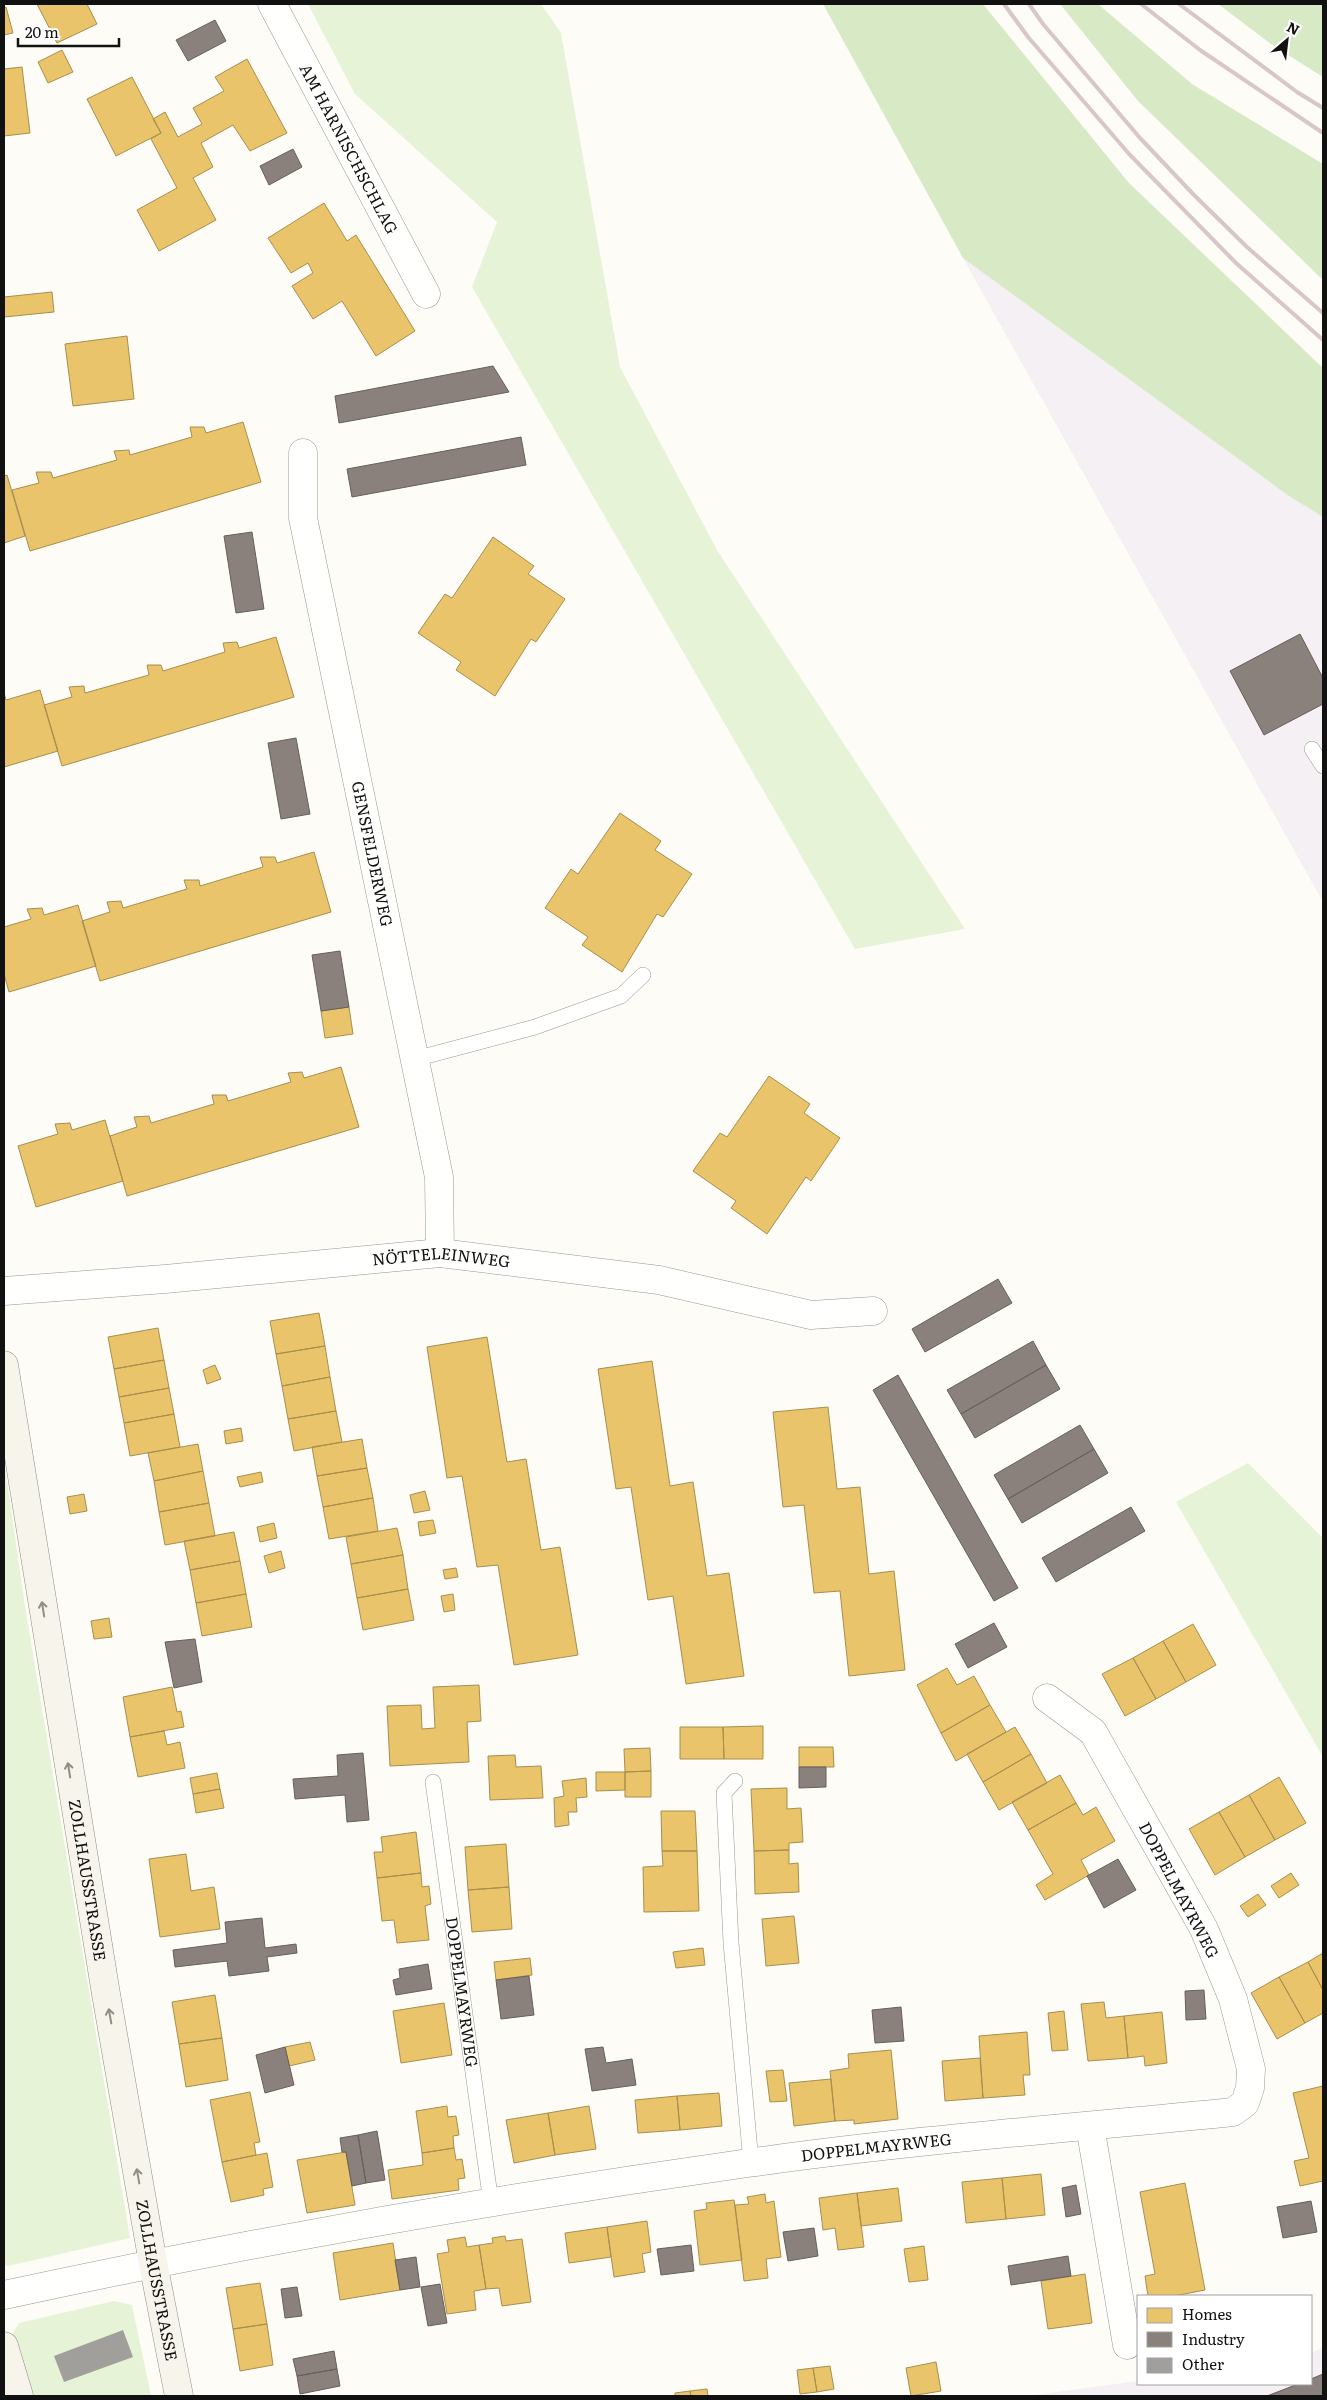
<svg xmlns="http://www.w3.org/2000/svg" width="1327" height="2400" font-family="Literata,serif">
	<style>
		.industrial { fill: #f5f0f3 }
		.green { fill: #e7f3d7 }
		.forest { fill: #d8eac5 }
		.homes { fill: #e9c46a; stroke: #a88e4f }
		.industry { fill: #8a817c; stroke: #665f5c }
		.building { fill: #a19f9c }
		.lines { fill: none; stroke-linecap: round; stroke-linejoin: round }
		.lane-casing { stroke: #979795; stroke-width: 16 }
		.street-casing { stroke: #979795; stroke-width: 29 }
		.secondary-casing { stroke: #8e8d8b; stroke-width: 29 }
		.lane { stroke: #fffffe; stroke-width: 15 }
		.street { stroke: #fffffe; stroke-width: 28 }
		.secondary { stroke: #f6f4eb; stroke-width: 28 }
		.rail { stroke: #d9c6c7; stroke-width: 4 }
		.oneway { stroke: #8f8e89 }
		.labels { text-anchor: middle; stroke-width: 5; stroke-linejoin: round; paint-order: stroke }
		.street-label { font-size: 16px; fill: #111; stroke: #fff }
	</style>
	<rect width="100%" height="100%" fill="#fdfcf7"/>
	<path class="industrial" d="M 963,258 L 1289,496 L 1323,517 L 1323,902 Z
		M 1323,2347 L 1323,2396 L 1027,2396 L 1138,2381 L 1138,2384 L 1311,2384 L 1311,2353 Z"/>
	<path class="green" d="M 308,4 L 541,4 L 561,33 L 620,367 L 717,550 L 965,929 L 855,949 L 472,287 L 497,222 L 355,94 Z
		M 4,1461 L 25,1606 L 130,2238 L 8,2266 L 4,2265 Z
		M 1248,1463 L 1323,1538 L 1323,1757 L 1176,1502 Z
		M 114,2301 L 132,2305 L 151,2396 L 24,2396 L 8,2341 L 19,2323 Z"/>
	<path class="forest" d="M 823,4 L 983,4 L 1129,183 L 1323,368 L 1323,517 L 1289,496 L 963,258 Z
		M 1060,4 L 1098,4 L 1192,84 L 1323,164 L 1323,280 L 1138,101 Z
		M 1218,4 L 1323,4 L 1323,77 L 1271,44 Z"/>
	<path class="homes" d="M 37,4 L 87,4 L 97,24 L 57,43 Z
		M 6,7 L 13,33 L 4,35 L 4,8 Z
		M 62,50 L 73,72 L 48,83 L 38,62 Z
		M 247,59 L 287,133 L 250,151 L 233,125 L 201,143 L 213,167 L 193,178 L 216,220 L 159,251 L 137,210 L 177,188 L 151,139 L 161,133 L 153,119 L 165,112 L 178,137 L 202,124 L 193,108 L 224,91 L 215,77 Z
		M 22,67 L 30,133 L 4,136 L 4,69 Z
		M 132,77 L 161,133 L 116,156 L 87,99 Z
		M 324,203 L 347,241 L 356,235 L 415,331 L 376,356 L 342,301 L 313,319 L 292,286 L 313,273 L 308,263 L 291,273 L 268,238 Z
		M 52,292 L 54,312 L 4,317 L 4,297 Z
		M 127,336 L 134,399 L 73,406 L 65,344 Z
		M 243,422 L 261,482 L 30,551 L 12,490 L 39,483 L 36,472 L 51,472 L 53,478 L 117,460 L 114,451 L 129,450 L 130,455 L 192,437 L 190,427 L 204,427 L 206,433 Z
		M 7,475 L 25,536 L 4,543 L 4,476 Z
		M 493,537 L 534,566 L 528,574 L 565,599 L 536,642 L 531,639 L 495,696 L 456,670 L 461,662 L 418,633 L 445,594 L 452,598 Z
		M 276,637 L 294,697 L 62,766 L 44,705 L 72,697 L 69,687 L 84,686 L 85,693 L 149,675 L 147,665 L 161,665 L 163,671 L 225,652 L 223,643 L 237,642 L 239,648 Z
		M 40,690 L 58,751 L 4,767 L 4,693 L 6,700 Z
		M 620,813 L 661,841 L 655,850 L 692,874 L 663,917 L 657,914 L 622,972 L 582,945 L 588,937 L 545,908 L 571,869 L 578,874 Z
		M 314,852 L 331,912 L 100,981 L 82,921 L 110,912 L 107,902 L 121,901 L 123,908 L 187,889 L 184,880 L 199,880 L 200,886 L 263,867 L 260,857 L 275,857 L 277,863 Z
		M 78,905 L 96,966 L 9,992 L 4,974 L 4,927 L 31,919 L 27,909 L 42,908 L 44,915 Z
		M 349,1007 L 353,1034 L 325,1038 L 321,1011 Z
		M 341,1067 L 359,1127 L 127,1196 L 110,1136 L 137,1127 L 134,1117 L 149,1116 L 151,1123 L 214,1104 L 212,1095 L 226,1095 L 228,1101 L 291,1082 L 288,1073 L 302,1072 L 304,1078 Z
		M 769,1076 L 810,1104 L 804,1113 L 840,1138 L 811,1181 L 806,1177 L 767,1234 L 731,1208 L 736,1201 L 693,1171 L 720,1133 L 727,1137 Z
		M 105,1120 L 123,1181 L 36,1207 L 18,1146 L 58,1134 L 55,1124 L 70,1123 L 72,1130 Z
		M 319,1313 L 325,1346 L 276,1354 L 270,1321 Z
		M 158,1328 L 164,1360 L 114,1369 L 108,1337 Z
		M 487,1337 L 507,1462 L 526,1459 L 541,1550 L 560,1547 L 578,1655 L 514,1665 L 498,1565 L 477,1567 L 462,1476 L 447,1478 L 427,1347 Z
		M 325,1346 L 330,1377 L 282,1386 L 276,1354 Z
		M 164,1360 L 169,1388 L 119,1397 L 114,1369 Z
		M 652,1361 L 670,1486 L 693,1482 L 707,1576 L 729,1573 L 744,1676 L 686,1684 L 673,1596 L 648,1600 L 631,1487 L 616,1489 L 598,1369 Z
		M 215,1365 L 221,1379 L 207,1384 L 203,1370 Z
		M 330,1377 L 336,1411 L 288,1419 L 282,1386 Z
		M 169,1388 L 174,1414 L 124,1423 L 119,1397 Z
		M 828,1407 L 837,1489 L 860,1487 L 869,1574 L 894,1571 L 905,1670 L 849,1676 L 840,1591 L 814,1593 L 804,1505 L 783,1507 L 773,1412 Z
		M 336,1411 L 342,1442 L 294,1451 L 288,1419 Z
		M 174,1414 L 180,1447 L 130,1456 L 124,1423 Z
		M 241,1428 L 243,1441 L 226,1444 L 224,1431 Z
		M 362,1439 L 367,1468 L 317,1476 L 312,1447 Z
		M 198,1444 L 203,1471 L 154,1481 L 148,1453 Z
		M 367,1468 L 373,1498 L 323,1507 L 317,1476 Z
		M 203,1471 L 209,1503 L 159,1512 L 154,1481 Z
		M 261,1472 L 263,1482 L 240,1487 L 237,1477 Z
		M 425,1491 L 430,1510 L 414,1513 L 410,1495 Z
		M 84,1494 L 87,1511 L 70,1514 L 67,1497 Z
		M 373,1498 L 378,1531 L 329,1539 L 323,1507 Z
		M 209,1503 L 215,1536 L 165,1545 L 159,1512 Z
		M 433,1520 L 436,1533 L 420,1536 L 418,1522 Z
		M 274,1523 L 277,1538 L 260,1542 L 257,1527 Z
		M 397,1528 L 403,1555 L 351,1564 L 346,1537 Z
		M 234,1532 L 240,1561 L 190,1570 L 184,1541 Z
		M 281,1551 L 285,1568 L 269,1573 L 264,1556 Z
		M 403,1555 L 408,1589 L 357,1598 L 351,1564 Z
		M 240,1561 L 246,1594 L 196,1603 L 190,1570 Z
		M 456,1568 L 458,1577 L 445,1579 L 443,1570 Z
		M 408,1589 L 414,1620 L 363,1630 L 357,1598 Z
		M 246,1594 L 252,1627 L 202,1636 L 196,1603 Z
		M 453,1594 L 455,1610 L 444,1612 L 441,1596 Z
		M 109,1618 L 112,1637 L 94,1639 L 91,1621 Z
		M 1193,1624 L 1216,1665 L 1186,1682 L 1163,1641 Z
		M 1163,1641 L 1186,1682 L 1156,1699 L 1133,1658 Z
		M 1133,1658 L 1156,1699 L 1125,1716 L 1102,1674 Z
		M 947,1668 L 957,1685 L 974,1676 L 990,1705 L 941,1733 L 917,1685 Z
		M 479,1685 L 481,1721 L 467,1722 L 469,1762 L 390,1766 L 387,1706 L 421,1705 L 422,1729 L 435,1728 L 433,1687 Z
		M 172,1687 L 177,1712 L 181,1711 L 184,1727 L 130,1737 L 123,1697 Z
		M 990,1705 L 1006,1732 L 956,1761 L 941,1733 Z
		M 763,1726 L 763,1759 L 724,1759 L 723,1727 Z
		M 680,1727 L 723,1727 L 724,1759 L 680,1759 Z
		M 1015,1727 L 1031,1754 L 983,1782 L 967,1754 Z
		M 164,1731 L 167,1745 L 180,1742 L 185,1768 L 138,1777 L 130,1737 Z
		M 799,1747 L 833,1747 L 834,1767 L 799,1767 Z
		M 650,1748 L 651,1771 L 625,1772 L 624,1749 Z
		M 1031,1754 L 1047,1783 L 999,1810 L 983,1782 Z
		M 515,1755 L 516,1767 L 541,1766 L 543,1798 L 490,1800 L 488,1756 Z
		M 651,1771 L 651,1797 L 625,1797 L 625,1772 Z
		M 596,1772 L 625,1772 L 625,1790 L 596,1791 Z
		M 217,1773 L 220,1789 L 193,1794 L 190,1778 Z
		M 1060,1775 L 1076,1803 L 1028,1830 L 1012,1802 Z
		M 1279,1777 L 1306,1823 L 1275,1840 L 1249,1795 Z
		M 586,1778 L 587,1797 L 576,1798 L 577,1812 L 568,1812 L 569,1825 L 555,1827 L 554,1798 L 564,1796 L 562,1781 Z
		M 787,1788 L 787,1809 L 801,1808 L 803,1842 L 789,1843 L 789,1850 L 754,1851 L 751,1789 Z
		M 220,1789 L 224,1808 L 196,1813 L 193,1794 Z
		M 1249,1795 L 1275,1840 L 1245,1857 L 1219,1812 Z
		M 1076,1803 L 1083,1815 L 1096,1807 L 1115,1841 L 1081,1860 L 1089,1875 L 1045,1900 L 1036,1885 L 1053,1874 L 1028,1830 Z
		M 661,1811 L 695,1811 L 697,1851 L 662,1851 Z
		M 1219,1812 L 1245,1857 L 1215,1875 L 1189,1829 Z
		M 416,1832 L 421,1873 L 377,1878 L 374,1852 L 383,1852 L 381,1837 Z
		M 506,1844 L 509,1887 L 468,1890 L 465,1847 Z
		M 789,1850 L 789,1864 L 798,1863 L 799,1892 L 755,1894 L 754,1851 Z
		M 662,1851 L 697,1851 L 699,1911 L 644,1912 L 643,1867 L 663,1866 Z
		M 186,1854 L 191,1891 L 214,1887 L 220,1929 L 160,1937 L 149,1859 Z
		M 421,1873 L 422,1887 L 429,1886 L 431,1904 L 425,1906 L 429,1940 L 397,1943 L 394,1920 L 382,1921 L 377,1878 Z
		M 1291,1873 L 1299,1885 L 1279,1898 L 1271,1886 Z
		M 509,1887 L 512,1929 L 472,1932 L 468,1890 Z
		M 1258,1894 L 1266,1905 L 1248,1917 L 1240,1906 Z
		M 794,1916 L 799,1963 L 766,1966 L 762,1919 Z
		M 703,1948 L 705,1965 L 676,1968 L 673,1952 Z
		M 1323,1953 L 1323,1990 L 1308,1962 Z
		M 530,1958 L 532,1975 L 496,1980 L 494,1962 Z
		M 1308,1962 L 1323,1990 L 1323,2013 L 1305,2023 L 1279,1977 Z
		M 1279,1977 L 1305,2023 L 1277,2039 L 1251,1993 Z
		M 215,1995 L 222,2038 L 179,2044 L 172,2002 Z
		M 1104,2002 L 1106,2018 L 1124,2016 L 1128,2058 L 1088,2061 L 1081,2004 Z
		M 444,2003 L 452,2055 L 401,2063 L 393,2011 Z
		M 1064,2011 L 1068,2050 L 1052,2051 L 1048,2013 Z
		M 1162,2012 L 1167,2063 L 1145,2066 L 1144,2056 L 1128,2058 L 1124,2016 Z
		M 1027,2032 L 1030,2075 L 1023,2075 L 1025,2095 L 983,2098 L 979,2036 Z
		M 222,2038 L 228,2080 L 186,2087 L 179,2044 Z
		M 310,2042 L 315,2060 L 289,2066 L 285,2047 Z
		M 891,2050 L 898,2119 L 854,2124 L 854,2120 L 835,2121 L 830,2071 L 849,2068 L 848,2054 Z
		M 980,2058 L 983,2098 L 945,2101 L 942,2061 Z
		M 783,2070 L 787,2101 L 770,2102 L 766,2071 Z
		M 831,2079 L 835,2121 L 794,2126 L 789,2083 Z
		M 1323,2086 L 1323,2181 L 1300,2186 L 1294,2161 L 1309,2158 L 1293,2093 Z
		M 250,2092 L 260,2142 L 254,2143 L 256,2155 L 222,2162 L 210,2100 Z
		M 719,2093 L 722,2126 L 680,2130 L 677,2096 Z
		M 677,2096 L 680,2130 L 638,2133 L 635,2100 Z
		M 447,2106 L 448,2117 L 456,2116 L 459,2135 L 453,2136 L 454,2148 L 422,2153 L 416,2111 Z
		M 589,2106 L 596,2149 L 555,2155 L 548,2113 Z
		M 548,2113 L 555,2155 L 514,2163 L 506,2120 Z
		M 454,2148 L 456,2160 L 462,2159 L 465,2178 L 458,2179 L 459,2190 L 392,2199 L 388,2170 L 423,2165 L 422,2153 Z
		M 346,2152 L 355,2205 L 307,2213 L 297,2160 Z
		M 267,2153 L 273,2187 L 263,2189 L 264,2195 L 231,2202 L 222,2162 Z
		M 1041,2174 L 1045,2215 L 1006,2219 L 1002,2178 Z
		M 1002,2178 L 1006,2219 L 966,2223 L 962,2182 Z
		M 1185,2183 L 1205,2290 L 1174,2296 L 1148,2296 L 1145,2276 L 1155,2274 L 1140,2192 Z
		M 898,2188 L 902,2221 L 861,2226 L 857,2193 Z
		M 857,2193 L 864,2247 L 838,2250 L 835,2228 L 823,2230 L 819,2198 Z
		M 765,2194 L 766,2203 L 774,2201 L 781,2257 L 766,2259 L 768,2278 L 744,2281 L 735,2205 L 749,2204 L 747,2197 Z
		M 734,2200 L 742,2260 L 700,2265 L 694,2211 L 707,2209 L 706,2203 Z
		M 647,2221 L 651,2252 L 642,2254 L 645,2272 L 614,2277 L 607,2227 Z
		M 607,2227 L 611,2257 L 569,2263 L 565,2233 Z
		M 505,2236 L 506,2241 L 522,2239 L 531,2302 L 502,2306 L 499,2288 L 486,2289 L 479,2245 L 493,2243 L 492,2238 Z
		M 465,2237 L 467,2247 L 479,2245 L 486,2289 L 474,2291 L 476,2310 L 447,2314 L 437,2254 L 449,2252 L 447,2240 Z
		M 393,2243 L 400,2290 L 340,2300 L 333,2253 Z
		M 924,2246 L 928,2280 L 909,2282 L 904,2249 Z
		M 1085,2274 L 1092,2323 L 1048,2329 L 1041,2281 Z
		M 260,2283 L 267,2324 L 233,2329 L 226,2288 Z
		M 267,2324 L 273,2365 L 240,2371 L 233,2329 Z
		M 936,2362 L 941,2391 L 911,2396 L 906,2368 Z
		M 830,2366 L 834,2389 L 817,2392 L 813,2368 Z
		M 813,2368 L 817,2392 L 800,2394 L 797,2370 Z
		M 707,2389 L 708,2396 L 691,2396 L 690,2391 Z
		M 690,2391 L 691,2396 L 675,2396 L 675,2393 Z"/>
	<path class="industry" d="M 215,20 L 226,41 L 188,61 L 176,40 Z
		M 293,149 L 302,167 L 269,185 L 260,166 Z
		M 493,366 L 509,392 L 339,423 L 335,396 Z
		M 521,437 L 526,465 L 352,497 L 347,469 Z
		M 252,532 L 264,609 L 236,613 L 224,536 Z
		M 1300,634 L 1323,678 L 1323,704 L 1264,735 L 1230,671 Z
		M 296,738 L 310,814 L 281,819 L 268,743 Z
		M 340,951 L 349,1007 L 321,1011 L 312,955 Z
		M 998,1279 L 1012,1303 L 925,1352 L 912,1329 Z
		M 1033,1341 L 1046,1365 L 961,1414 L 947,1390 Z
		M 1046,1365 L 1060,1389 L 975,1438 L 961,1414 Z
		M 898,1375 L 1018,1588 L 994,1601 L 873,1390 Z
		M 1080,1425 L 1094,1449 L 1008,1499 L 994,1475 Z
		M 1094,1449 L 1108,1473 L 1022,1523 L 1008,1499 Z
		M 1131,1507 L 1145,1531 L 1056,1582 L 1042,1558 Z
		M 994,1623 L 1007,1647 L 968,1668 L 955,1644 Z
		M 195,1639 L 202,1682 L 174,1688 L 165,1642 Z
		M 363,1753 L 369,1820 L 347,1822 L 345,1795 L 295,1799 L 293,1779 L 338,1776 L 337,1755 Z
		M 799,1767 L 826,1767 L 826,1787 L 799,1788 Z
		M 1118,1859 L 1136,1890 L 1104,1908 L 1087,1876 Z
		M 262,1918 L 265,1948 L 296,1944 L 297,1953 L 267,1957 L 269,1971 L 229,1976 L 227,1961 L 175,1967 L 173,1950 L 227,1943 L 225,1922 Z
		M 428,1964 L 432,1989 L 396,1995 L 393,1980 L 400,1978 L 399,1969 Z
		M 529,1976 L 534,2015 L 501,2019 L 496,1980 Z
		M 1204,1990 L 1206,2019 L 1186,2020 L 1185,1991 Z
		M 901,2007 L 904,2041 L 875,2043 L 872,2010 Z
		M 285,2047 L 294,2085 L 265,2093 L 256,2055 Z
		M 603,2047 L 606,2063 L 632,2059 L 636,2085 L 592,2091 L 585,2049 Z
		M 377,2131 L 385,2180 L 366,2183 L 358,2135 Z
		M 358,2135 L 366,2183 L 352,2186 L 346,2152 L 342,2152 L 340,2138 Z
		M 1076,2185 L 1081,2214 L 1066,2217 L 1062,2188 Z
		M 1311,2201 L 1317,2232 L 1283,2238 L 1277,2207 Z
		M 814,2228 L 818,2256 L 788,2261 L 783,2232 Z
		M 691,2245 L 694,2271 L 661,2275 L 657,2249 Z
		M 1068,2256 L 1071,2276 L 1011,2285 L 1008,2266 Z
		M 416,2257 L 420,2287 L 400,2290 L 395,2260 Z
		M 440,2284 L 447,2323 L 428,2326 L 421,2287 Z
		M 297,2287 L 302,2316 L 285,2318 L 281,2289 Z
		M 334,2351 L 337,2369 L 297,2376 L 293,2359 Z
		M 337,2369 L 340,2386 L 300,2394 L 297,2376 Z
		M 1323,2374 L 1323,2396 L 1267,2396 L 1298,2384 L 1311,2384 L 1311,2379 Z"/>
	<path class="building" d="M 123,2330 L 133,2357 L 64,2382 L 54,2356 Z"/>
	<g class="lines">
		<g class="lane-casing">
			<g id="lane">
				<path d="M 1312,749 L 1323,766"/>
				<path d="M 415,1059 L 535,1027 L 621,996 L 643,975"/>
				<path d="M 735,1781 L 724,1793 L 731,1943 L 751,2162"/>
				<path id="s1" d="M 433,1782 L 491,2203"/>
			</g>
		</g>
		<g class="street-casing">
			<g id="street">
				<path id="s2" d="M 272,4 L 426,294"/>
				<path id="s3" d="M 303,453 L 303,518 L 439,1177 L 440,1253"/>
				<path id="s4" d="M 4,1291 L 165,1279 L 440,1253 L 659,1280 L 811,1315 L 873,1311"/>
				<path d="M 1090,2126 L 1127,2345"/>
				<path id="s5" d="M 4,2295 C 250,2242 499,2198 748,2163 C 909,2140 1072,2128 1233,2112 L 1245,2103 L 1250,2088 L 1251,2069 L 1233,1999 L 1204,1929 L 1093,1732 L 1047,1698"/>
			</g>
		</g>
		<g class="secondary-casing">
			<g id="secondary">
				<path id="s6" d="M 4,1365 L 106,1994 L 153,2263 L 179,2396"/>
				<path d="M 4,2346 L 19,2396"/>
			</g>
		</g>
		<use href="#lane" class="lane"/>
		<use href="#street" class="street"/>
		<use href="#secondary" class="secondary"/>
		<path class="rail" d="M 1004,4 L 1028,37 L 1130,155 L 1236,263 L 1323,340
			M 1029,4 L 1043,24 L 1140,138 L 1194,195 L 1248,248 L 1323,313
			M 1141,4 L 1200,50 L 1323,133
			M 1179,4 L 1297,92 L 1323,108"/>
	</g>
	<defs><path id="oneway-shaft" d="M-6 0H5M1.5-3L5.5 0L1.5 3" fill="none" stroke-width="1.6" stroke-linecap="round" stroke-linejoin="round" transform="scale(1.25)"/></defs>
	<g class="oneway">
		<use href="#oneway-shaft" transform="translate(43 1609) rotate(-99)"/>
		<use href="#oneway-shaft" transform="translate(69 1770) rotate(-99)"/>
		<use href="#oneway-shaft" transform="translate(110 2016) rotate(-100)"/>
		<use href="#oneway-shaft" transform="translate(138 2176) rotate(-100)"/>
	</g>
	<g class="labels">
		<g class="street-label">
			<text dy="6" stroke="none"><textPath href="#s2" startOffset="164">AM HARNISCHSCHLAG</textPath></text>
			<text dy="6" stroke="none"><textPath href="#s3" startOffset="408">GENSFELDERWEG</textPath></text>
			<text dy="6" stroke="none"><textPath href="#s4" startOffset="439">NÖTTELEINWEG</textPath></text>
			<text dy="6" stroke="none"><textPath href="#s6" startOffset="522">ZOLLHAUSSTRASSE</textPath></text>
			<text transform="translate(1179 1890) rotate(62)" y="6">DOPPELMAYRWEG</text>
			<text dy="6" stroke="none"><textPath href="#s1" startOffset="212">DOPPELMAYRWEG</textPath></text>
			<text dy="6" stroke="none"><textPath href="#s5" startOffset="885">DOPPELMAYRWEG</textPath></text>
			<text dy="6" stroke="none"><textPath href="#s6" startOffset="928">ZOLLHAUSSTRASSE</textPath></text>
		</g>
	</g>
	<rect width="1327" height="2400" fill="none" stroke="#111111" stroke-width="10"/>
	<rect x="1137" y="2295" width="175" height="90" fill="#ffffff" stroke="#a0a0a0"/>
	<rect x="1147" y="2308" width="25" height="15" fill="#e9c46a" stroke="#a0a0a0"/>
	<text x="1182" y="2320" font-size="15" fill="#111111">Homes</text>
	<rect x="1147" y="2332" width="25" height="15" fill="#8a817c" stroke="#a0a0a0"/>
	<text x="1182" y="2345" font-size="15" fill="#111111">Industry</text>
	<rect x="1147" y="2358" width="25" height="15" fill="#a19f9c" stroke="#a0a0a0"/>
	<text x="1182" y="2370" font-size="15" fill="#111111">Other</text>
	<g transform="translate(1287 40) rotate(28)" stroke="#ffffff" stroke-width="4" paint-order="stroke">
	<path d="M0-4L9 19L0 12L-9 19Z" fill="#111111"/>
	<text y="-8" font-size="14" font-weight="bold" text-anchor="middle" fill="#111111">N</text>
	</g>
	<path d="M18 38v8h101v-8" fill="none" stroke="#111111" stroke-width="2.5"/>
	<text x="25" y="38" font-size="15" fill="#111111" stroke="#ffffff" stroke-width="4" paint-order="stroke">20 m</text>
</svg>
